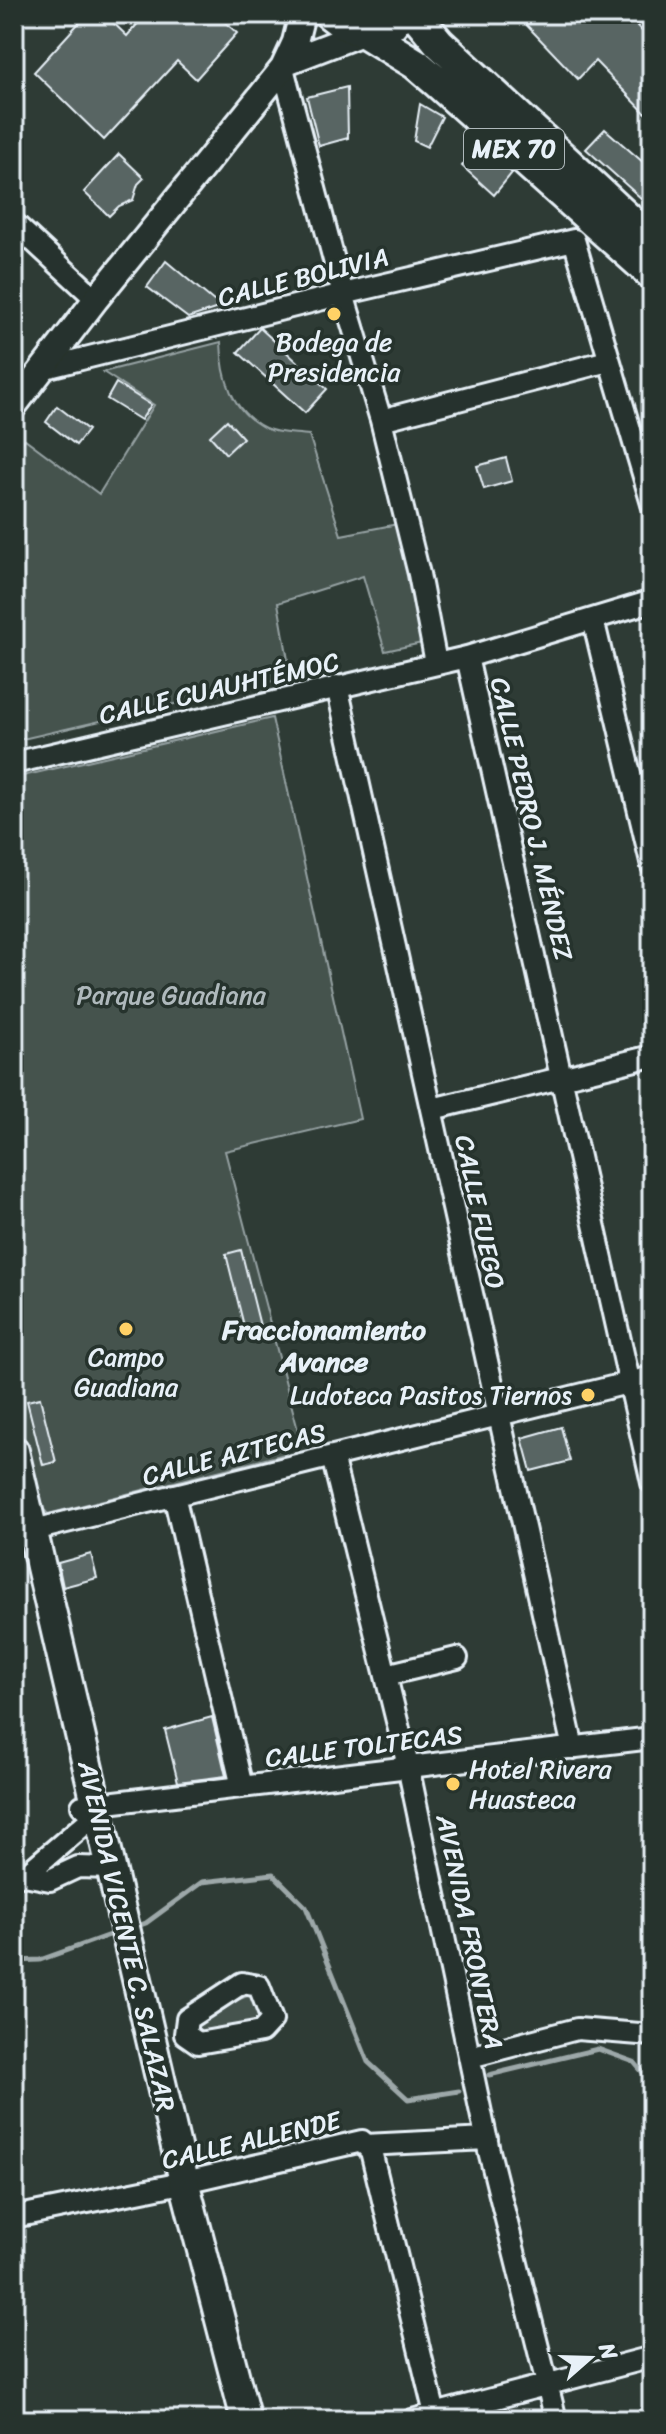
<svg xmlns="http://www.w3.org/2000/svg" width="666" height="2434" font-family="Sriracha,sans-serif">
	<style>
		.green { fill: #45524e; stroke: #96a2a3; stroke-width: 2 }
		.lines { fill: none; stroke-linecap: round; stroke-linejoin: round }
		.stream { stroke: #9da8a9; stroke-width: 5 }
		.building { fill: #596563; stroke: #e8f1f8; stroke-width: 2 }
		.minor-casing { stroke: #e8f1f8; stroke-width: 26 }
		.tertiary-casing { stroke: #e8f1f8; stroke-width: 30 }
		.secondary-casing { stroke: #e8f1f8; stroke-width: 34 }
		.primary-casing { stroke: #e8f1f8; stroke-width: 36 }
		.minor { stroke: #26332d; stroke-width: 20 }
		.tertiary { stroke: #26332d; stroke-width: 24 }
		.secondary { stroke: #26332d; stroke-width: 28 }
		.primary { stroke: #26332d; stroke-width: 30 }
		.poi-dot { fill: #ffd166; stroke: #26332d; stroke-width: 3 }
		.labels { text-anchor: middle; stroke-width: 7; stroke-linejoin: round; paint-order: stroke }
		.shield { fill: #26332d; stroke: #aeb8bb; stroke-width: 2 }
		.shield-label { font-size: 24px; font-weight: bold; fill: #e8f1f8 }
		.street-label { font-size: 26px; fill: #e8f1f8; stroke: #26332d }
		.poi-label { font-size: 26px; fill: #e8f1f8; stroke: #26332d }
		.park-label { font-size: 26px; fill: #afb9bc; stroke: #26332d }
		.neighbourhood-label { font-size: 28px; font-weight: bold; fill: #e8f1f8; stroke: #26332d }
	</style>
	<rect width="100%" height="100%" fill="#2e3b35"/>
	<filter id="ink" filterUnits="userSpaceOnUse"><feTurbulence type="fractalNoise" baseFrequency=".0125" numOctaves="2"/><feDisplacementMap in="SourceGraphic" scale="16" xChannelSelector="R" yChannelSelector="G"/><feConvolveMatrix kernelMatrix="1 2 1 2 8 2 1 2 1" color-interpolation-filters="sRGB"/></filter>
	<g filter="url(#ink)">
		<path class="green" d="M 221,342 C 222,377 231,411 265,428 C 277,434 296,433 309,435 L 341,535 L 398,524 L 422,643 L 385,651 L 363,576 L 278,603 L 291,677 L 14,741 L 14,453 L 25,439 L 99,494 L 154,405 L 103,372 Z
			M 272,718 L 360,1119 L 225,1151 L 299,1434 L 285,1454 L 48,1514 L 37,1502 L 14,1401 L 14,778 Z
			M 255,1993 L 264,2021 C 249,2024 217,2035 203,2032 C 197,2031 197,2028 194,2023 L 229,1996 L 232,2002 Z"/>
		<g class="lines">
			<path class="stream" d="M 132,1928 L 146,1923 L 202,1882 L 273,1874 L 306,1907 L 368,2062 L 408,2099 L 459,2091
				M 14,1961 L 40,1960 L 115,1933
				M 489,2075 L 598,2049 L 634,2062 L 652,2083"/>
		</g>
		<path class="building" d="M 87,14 L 104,14 L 127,36 L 146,14 L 216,14 L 237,33 L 196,79 L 177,61 L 104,140 L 34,72 Z
			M 516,14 L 649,14 L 637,26 L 652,41 L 652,120 L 595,61 L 578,79 Z
			M 347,87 L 348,138 L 319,146 L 307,97 Z
			M 420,104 L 442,117 L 427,147 L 414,141 Z
			M 605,129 L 652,170 L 652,208 L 586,149 Z
			M 479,145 L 512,173 L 494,195 L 462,166 Z
			M 119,154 L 144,178 L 138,184 L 133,200 L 119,206 L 109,216 L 84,192 Z
			M 166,261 L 221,307 L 188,318 L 147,287 Z
			M 260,328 L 327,389 L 305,413 L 238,352 Z
			M 116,383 L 151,405 L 141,420 L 107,399 Z
			M 57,406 L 88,430 L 76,445 L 46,422 Z
			M 227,420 L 243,438 L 226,454 L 210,436 Z
			M 506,458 L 512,481 L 484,489 L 477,466 Z
			M 241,1250 L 262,1334 L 247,1338 L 226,1254 Z
			M 40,1398 L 56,1462 L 43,1465 L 27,1401 Z
			M 561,1427 L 570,1461 L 531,1471 L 522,1438 Z
			M 91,1554 L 97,1578 L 63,1587 L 58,1563 Z
			M 212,1717 L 226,1776 L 178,1782 L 165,1730 Z"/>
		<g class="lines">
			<g class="minor-casing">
				<path id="minor" d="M 283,68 L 343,294 L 381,420 L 419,574 L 436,663
					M 14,223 L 96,299
					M 574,240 L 652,504
					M 45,368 L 343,294 L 574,240
					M 381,420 L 608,361
					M 593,619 L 652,866
					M 467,657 L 652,1483
					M 337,686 L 573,1748
					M 14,763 L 467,657 L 652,601
					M 432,1109 L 652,1056
					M 332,1456 L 408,1766 L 489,2151 L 556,2420
					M 174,1495 L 242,1787
					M 14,1535 L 652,1377
					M 386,1675 L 457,1658
					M 82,1806 L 652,1738
					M 14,1873 L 50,1880 L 78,1867 L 111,1868
					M 24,1876 L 86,1823
					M 242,1983 L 259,1986 L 272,2020 L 261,2032 L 198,2043 L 185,2034 L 187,2019 Z
					M 470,2057 L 577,2029 L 652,2035
					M 365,2145 L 487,2139
					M 14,2217 L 172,2185 L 362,2141 L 371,2151 L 435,2414
					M 412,2420 L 652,2357"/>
			</g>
			<g class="tertiary-casing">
				<path id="tertiary" d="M 289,61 L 362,33
					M 14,406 L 96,299 L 283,68 L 295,42 L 302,14"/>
			</g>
			<g class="secondary-casing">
				<path id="secondary" d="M 14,1451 L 184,2181 L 246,2420"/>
			</g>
			<g class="primary-casing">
				<path id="primary" d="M 330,14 L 343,24 L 367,34 L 391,25 L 400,14
					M 415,14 L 439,43 L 652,241
					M 367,34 L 416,64 L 437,82 L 652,274"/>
			</g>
			<use href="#minor" class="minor"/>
			<use href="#tertiary" class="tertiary"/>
			<use href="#secondary" class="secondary"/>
			<use href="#primary" class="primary"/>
		</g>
	</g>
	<g class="poi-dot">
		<circle cx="334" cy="314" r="8"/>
		<circle cx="126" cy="1329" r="8"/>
		<circle cx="588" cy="1395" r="8"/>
		<circle cx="453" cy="1784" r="8"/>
	</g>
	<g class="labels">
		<rect class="shield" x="464" y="129" width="100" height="40" rx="6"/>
		<g class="shield-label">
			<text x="514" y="157">MEX 70</text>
		</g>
		<g class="street-label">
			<text transform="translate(303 277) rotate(-14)" y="9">CALLE BOLIVIA</text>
			<text transform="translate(219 688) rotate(-13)" y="9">CALLE CUAUHTÉMOC</text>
			<text transform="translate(532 819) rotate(77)" y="9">CALLE PEDRO J. MÉNDEZ</text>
			<text transform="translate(480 1212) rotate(78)" y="9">CALLE FUEGO</text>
			<text transform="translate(234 1454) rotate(-14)" y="9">CALLE AZTECAS</text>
			<text transform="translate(364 1746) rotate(-7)" y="9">CALLE TOLTECAS</text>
			<text transform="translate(470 1932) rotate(78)" y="9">AVENIDA FRONTERA</text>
			<text transform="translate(127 1936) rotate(77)" y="9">AVENIDA VICENTE C. SALAZAR</text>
			<text transform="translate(251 2140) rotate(-13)" y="9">CALLE ALLENDE</text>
		</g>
		<g class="poi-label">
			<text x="334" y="351">Bodega de<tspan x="334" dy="30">Presidencia</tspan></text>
			<text x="126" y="1366">Campo<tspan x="126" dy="30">Guadiana</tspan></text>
			<text x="572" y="1404" text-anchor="end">Ludoteca Pasitos Tiernos</text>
			<text x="469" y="1778" text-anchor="start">Hotel Rivera<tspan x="469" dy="30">Huasteca</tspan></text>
		</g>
		<g class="park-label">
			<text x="171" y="1004">Parque Guadiana</text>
		</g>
		<g class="neighbourhood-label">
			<text x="324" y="1339">Fraccionamiento<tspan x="324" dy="32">Avance</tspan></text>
		</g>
	</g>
	<rect width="666" height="2434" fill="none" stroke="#26332d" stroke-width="48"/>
	<rect x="24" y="24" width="618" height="2386" fill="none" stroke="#e8f1f8" stroke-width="3" filter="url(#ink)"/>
	<g transform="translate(590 2358) rotate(70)" stroke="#26332d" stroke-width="6" paint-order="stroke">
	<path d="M0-6L14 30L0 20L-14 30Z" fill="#e8f1f8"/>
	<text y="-12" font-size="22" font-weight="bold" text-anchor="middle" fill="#e8f1f8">N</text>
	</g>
</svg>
